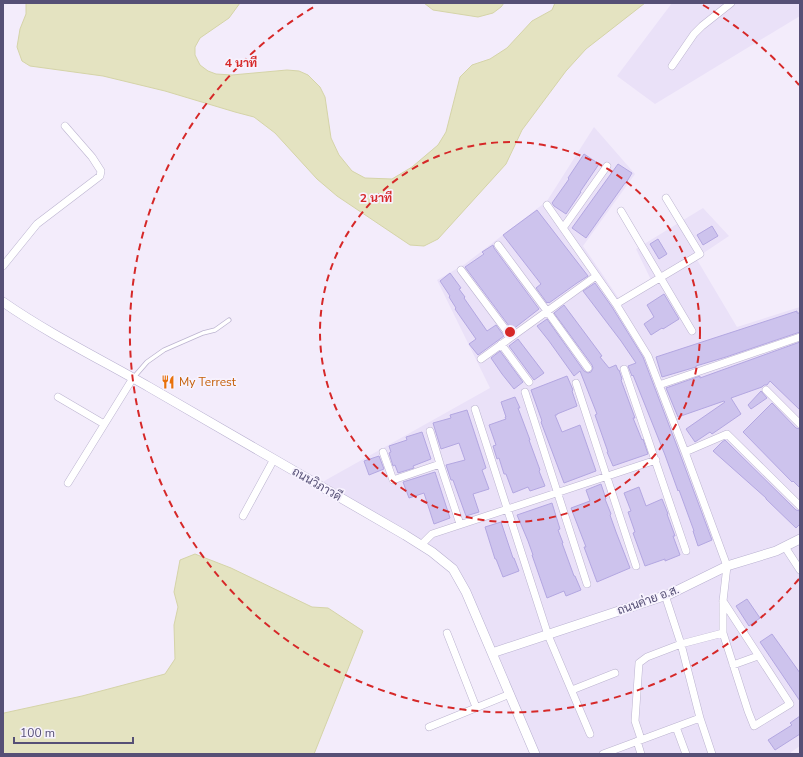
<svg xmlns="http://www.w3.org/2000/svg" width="803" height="757" font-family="'Nunito Sans',Sarabun,sans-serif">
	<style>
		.residential { fill: #eae1f8 }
		.water { fill: #e4e3c1; stroke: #d5d4a8 }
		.building { fill: #cdc3ed; stroke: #b3a7e1 }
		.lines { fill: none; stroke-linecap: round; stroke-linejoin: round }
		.lane-casing { stroke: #bcb4d0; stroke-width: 5 }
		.street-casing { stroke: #bcb4d0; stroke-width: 8 }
		.secondary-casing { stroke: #b8b0d0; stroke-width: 10 }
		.lane { stroke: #fff; stroke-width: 3.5 }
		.street { stroke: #fff; stroke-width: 7 }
		.secondary { stroke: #fff; stroke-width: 9 }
		.ring { fill: none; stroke: #d62828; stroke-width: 2; stroke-dasharray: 7 5 }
		.labels { text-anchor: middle; stroke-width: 3.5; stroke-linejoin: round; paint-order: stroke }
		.food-label { font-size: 12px; fill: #c56008; stroke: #f7f2fe; text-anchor: start }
		.street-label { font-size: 12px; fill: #565076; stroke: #f7f2fe }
		.centre { fill: #d62828; stroke: #f7f2fe; stroke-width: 2 }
		.ring-label { font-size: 12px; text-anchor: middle; font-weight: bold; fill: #d62828; stroke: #f7f2fe; stroke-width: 3.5; stroke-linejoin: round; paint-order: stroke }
	</style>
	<rect width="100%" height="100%" fill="#f3ecfb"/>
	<path class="residential" d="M 672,3 L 800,3 L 800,16 L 655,104 L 617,76 Z
		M 594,127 L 635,174 L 583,246 L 622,303 L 653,284 L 636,249 L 703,208 L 729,236 L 696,258 L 737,327 L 800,307 L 800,746 L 791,752 L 791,754 L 536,754 L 455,568 L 319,485 L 326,480 L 490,388 L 437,280 L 465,264 L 547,201 Z"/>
	<path class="water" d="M 26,3 L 240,3 L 229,18 L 200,38 L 195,47 L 195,55 L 200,65 L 208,71 L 216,74 L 232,75 L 287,70 L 299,71 L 308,75 L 320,87 L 325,97 L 331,138 L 339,155 L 352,171 L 365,178 L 392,179 L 412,167 L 438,145 L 446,132 L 460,77 L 472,65 L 490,59 L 507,48 L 532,21 L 552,10 L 555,3 L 645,3 L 586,49 L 566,71 L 522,130 L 506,164 L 438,239 L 424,246 L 410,245 L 337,196 L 317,179 L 275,133 L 254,117 L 235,112 L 165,91 L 103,76 L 30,66 L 22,61 L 17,47 L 20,29 L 26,14 Z
		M 424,3 L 504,3 L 501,7 L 493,13 L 478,17 L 433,10 Z
		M 195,554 L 231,568 L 312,607 L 328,608 L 363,631 L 314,754 L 3,754 L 3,715 L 4,713 L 82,696 L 165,674 L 175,659 L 174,625 L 178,607 L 174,592 L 180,560 Z"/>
	<path class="building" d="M 584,154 L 599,164 L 580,192 L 581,192 L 566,214 L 554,206 L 552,203 L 569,179 L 568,178 Z
		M 618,164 L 632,173 L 626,183 L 625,183 L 586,238 L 572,228 Z
		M 537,210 L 588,276 L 577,283 L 549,303 L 548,302 L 547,303 L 536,288 L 541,284 L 503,235 Z
		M 712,226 L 718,236 L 703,245 L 697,235 Z
		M 658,239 L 667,254 L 659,259 L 650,244 Z
		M 493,245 L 494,248 L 539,309 L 512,330 L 465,267 L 484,254 L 482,252 Z
		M 450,273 L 461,288 L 459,289 L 465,297 L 464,298 L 487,331 L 496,325 L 504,336 L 478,355 L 469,344 L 476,339 L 455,309 L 456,308 L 449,297 L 450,296 L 440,281 Z
		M 595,283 L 612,307 L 643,357 L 680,454 L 712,540 L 698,546 L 693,531 L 694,531 L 679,490 L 678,491 L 665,455 L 633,375 L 632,376 L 628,366 L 636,363 L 621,341 L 583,291 Z
		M 664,294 L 679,319 L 663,329 L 662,328 L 651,335 L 644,324 L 654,317 L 647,305 Z
		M 564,305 L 602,356 L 600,357 L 609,368 L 616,365 L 618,370 L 619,370 L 622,379 L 621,380 L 635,418 L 633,418 L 642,440 L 643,439 L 648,454 L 613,466 L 607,452 L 608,452 L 595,415 L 597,414 L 580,371 L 574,376 L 549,341 L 537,326 L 547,319 L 584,371 L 588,373 L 591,372 L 593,368 L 592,365 L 554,313 Z
		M 797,311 L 797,313 L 800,313 L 800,332 L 726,357 L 696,366 L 696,367 L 662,377 L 656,357 Z
		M 518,339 L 544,373 L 534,380 L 509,346 Z
		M 800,342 L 800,410 L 770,381 L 767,385 L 764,385 L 762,387 L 731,398 L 741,414 L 712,434 L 710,432 L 695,442 L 686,429 L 725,402 L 724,401 L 678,417 L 666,388 L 700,376 L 700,378 Z
		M 500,351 L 523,382 L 514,389 L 502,374 L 491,358 Z
		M 567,376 L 573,390 L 572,391 L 577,406 L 557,414 L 557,415 L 555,415 L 562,432 L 580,425 L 596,471 L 564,483 L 541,422 L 542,421 L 531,390 Z
		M 761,391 L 767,398 L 751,409 L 748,405 Z
		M 515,397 L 520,408 L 518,408 L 530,440 L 529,440 L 540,470 L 539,471 L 545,486 L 530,491 L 528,487 L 513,493 L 506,474 L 504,474 L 499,458 L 497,459 L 493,446 L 496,445 L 489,425 L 506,419 L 505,417 L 506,417 L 501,402 Z
		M 772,403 L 796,428 L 800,429 L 800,488 L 793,481 L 792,482 L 743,432 Z
		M 467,410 L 486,468 L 482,470 L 489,489 L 473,494 L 479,512 L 466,516 L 453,480 L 451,480 L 446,465 L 465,460 L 459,443 L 441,449 L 433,423 L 451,418 L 450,415 Z
		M 422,432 L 431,459 L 413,466 L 414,468 L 398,473 L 395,465 L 393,466 L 389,453 L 391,452 L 389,446 L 407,440 L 406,437 Z
		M 725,440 L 796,510 L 800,511 L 800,524 L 796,528 L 766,499 L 766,498 L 713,451 L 722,442 Z
		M 379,456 L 384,469 L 369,475 L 364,461 Z
		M 435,472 L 450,518 L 434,524 L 424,493 L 409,498 L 403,482 Z
		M 601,484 L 606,499 L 605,499 L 611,514 L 610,515 L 616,532 L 630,568 L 597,582 L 584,547 L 586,547 L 571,508 L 590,501 L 586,490 Z
		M 639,487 L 646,506 L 662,499 L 668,514 L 667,514 L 675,536 L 673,536 L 680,555 L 665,561 L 665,559 L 645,566 L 633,533 L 635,532 L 628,512 L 631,511 L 624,493 Z
		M 552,503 L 560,529 L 558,530 L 563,543 L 562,543 L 574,576 L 575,576 L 581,590 L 566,596 L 564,591 L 547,598 L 532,555 L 533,555 L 528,541 L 517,515 Z
		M 501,522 L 513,558 L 514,558 L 519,571 L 503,577 L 496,559 L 495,559 L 485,527 Z
		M 747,599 L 760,618 L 749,626 L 736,606 Z
		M 772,634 L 800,673 L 800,701 L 760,642 Z
		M 800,716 L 800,734 L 775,750 L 768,740 L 792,725 L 790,723 Z"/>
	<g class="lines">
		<g class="lane-casing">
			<path id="lane" d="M 134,377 L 147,362 L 164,350 L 203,333 L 215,330 L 229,320"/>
		</g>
		<g class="street-casing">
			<path id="street" d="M 672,66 L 694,34 L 702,26 L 731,3
				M 547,205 L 616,304 L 648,356 L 685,452 L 727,566 L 723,601 L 723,633 L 748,711 L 754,726 L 790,704 L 723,601
				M 621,211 L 692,331
				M 563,228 L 607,166
				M 498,245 L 547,311 L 588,368
				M 3,266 L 37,224 L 100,176 L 101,171 L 92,157 L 65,126
				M 461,270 L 511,337
				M 616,304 L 700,254 L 666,198
				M 501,344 L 529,382
				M 481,359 L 596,276
				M 624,369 L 686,551
				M 576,383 L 636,566
				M 659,385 L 800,337
				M 766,390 L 800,424
				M 525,392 L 587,584
				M 58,397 L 104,424
				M 475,409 L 548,635 L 590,734
				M 430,431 L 440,464 L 460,524
				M 383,452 L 393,480 L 440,464
				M 685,452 L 727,434 L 800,506
				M 68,483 L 133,378
				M 243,516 L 274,459
				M 421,545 L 432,534 L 656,460
				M 785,547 L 800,570
				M 665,595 L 681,644 L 700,718 L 712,754
				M 447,633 L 476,707
				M 733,665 L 758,656
				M 572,690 L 615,673
				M 429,727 L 510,694
				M 676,727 L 686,754
				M 641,739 L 635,721 L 639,663 L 647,657 L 681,644 L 723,633
				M 637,741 L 641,754
				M 603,754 L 700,718"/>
		</g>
		<g class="secondary-casing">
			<path id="secondary" d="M 3,302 C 49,334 100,359 149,387 C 234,436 320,486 405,535 L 432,552 L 453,569 L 466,592 L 535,754
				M 492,653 L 670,594 L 727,566 L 776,551 L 800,539"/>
		</g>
		<use href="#lane" class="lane"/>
		<use href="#street" class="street"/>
		<use href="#secondary" class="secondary"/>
	</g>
	<g class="ring">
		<circle cx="510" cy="332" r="190"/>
		<path d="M799 579A380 380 0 1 1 317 5M703 5A380 380 0 0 1 799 85"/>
	</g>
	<defs>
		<g id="restaurant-bare" transform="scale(1.08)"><path d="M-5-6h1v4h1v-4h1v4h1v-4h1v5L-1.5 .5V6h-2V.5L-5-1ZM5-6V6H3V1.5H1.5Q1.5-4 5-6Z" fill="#e8710a" stroke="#f7f2fe" stroke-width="2.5" paint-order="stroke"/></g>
	</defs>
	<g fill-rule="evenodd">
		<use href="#restaurant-bare" x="168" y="382"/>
	</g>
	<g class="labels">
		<g class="food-label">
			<text x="179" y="386">My Terrest</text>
		</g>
		<g class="street-label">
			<text transform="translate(317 484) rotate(30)" y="4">ถนนวิภาวดี</text>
			<text transform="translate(648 600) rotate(-20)" y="4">ถนนค่าย อ.ส.</text>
		</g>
	</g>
	<circle cx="510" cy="332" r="6" class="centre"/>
	<g class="ring-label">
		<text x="241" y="67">4 นาที</text>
		<text x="376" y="202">2 นาที</text>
	</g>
	<rect width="803" height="757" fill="none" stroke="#565076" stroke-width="8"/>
	<path d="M14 737v6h119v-6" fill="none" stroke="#565076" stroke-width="2"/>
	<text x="20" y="737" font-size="12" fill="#565076" stroke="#f7f2fe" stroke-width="3" paint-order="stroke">100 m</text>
</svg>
